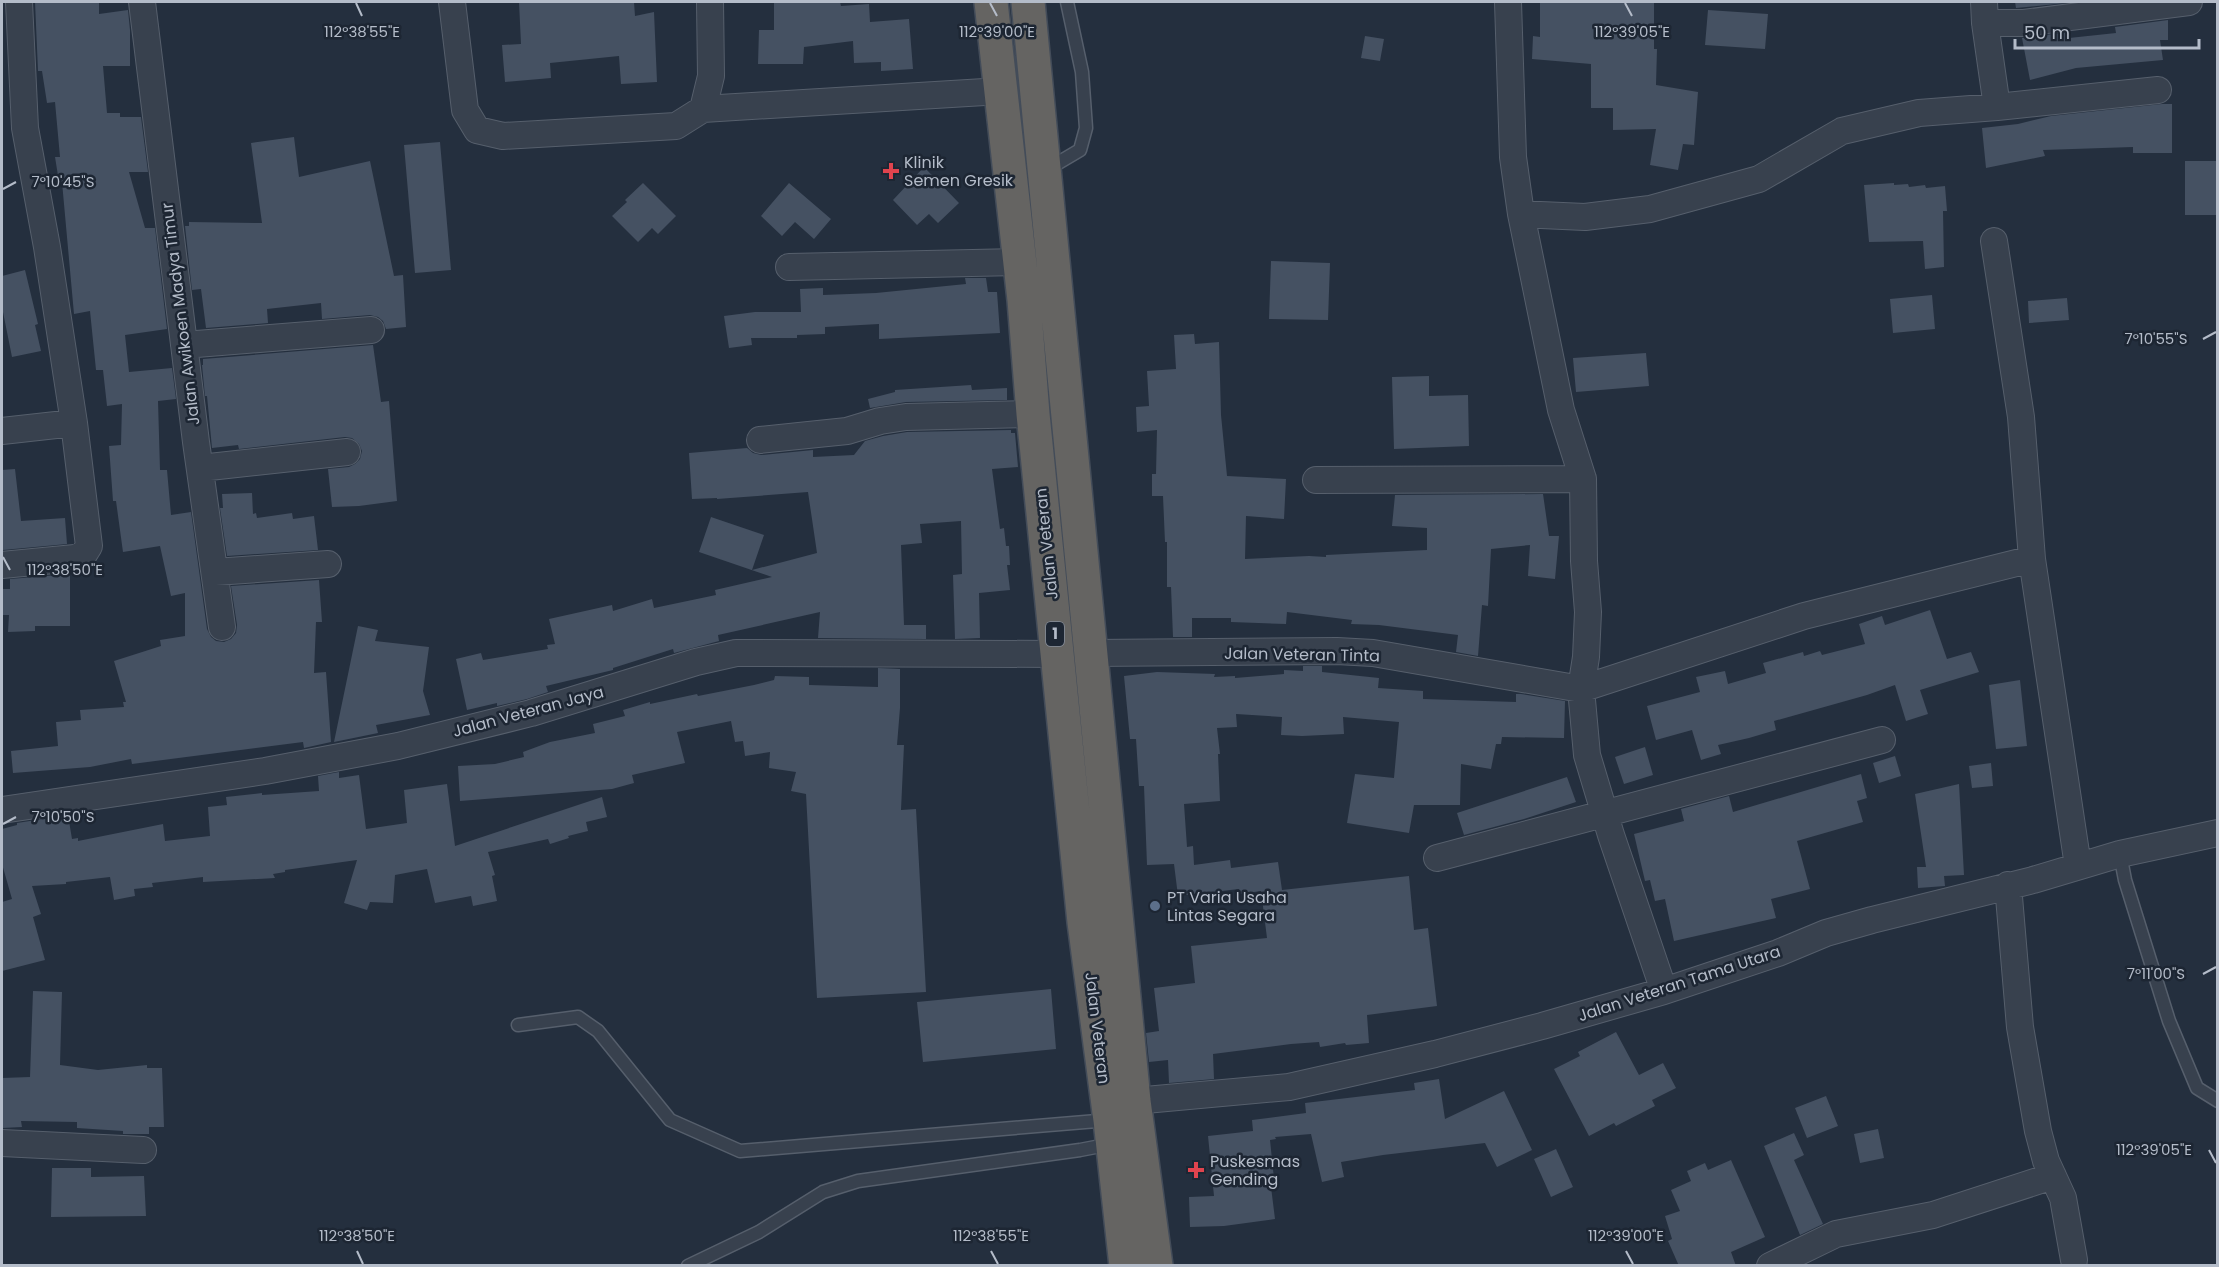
<svg xmlns="http://www.w3.org/2000/svg" width="2219" height="1267" font-family="Poppins,sans-serif">
	<style>
		.building { fill: #455162 }
		.lines { fill: none; stroke-linecap: round; stroke-linejoin: round }
		.service-casing { stroke: #565f6c; stroke-width: 15 }
		.minor-casing { stroke: #565f6c; stroke-width: 28 }
		.trunk-casing { stroke: #434c59; stroke-width: 36 }
		.service { stroke: #38414e; stroke-width: 12 }
		.minor { stroke: #38414e; stroke-width: 26 }
		.trunk { stroke: #656462; stroke-width: 33 }
		.ticks { fill: none; stroke: #b4bcc9; stroke-width: 2 }
		.health-dot { fill: #e0444e; stroke: #1d2633; stroke-width: 2 }
		.service-dot { fill: #5c6f8a; stroke: #1d2633; stroke-width: 2 }
		.labels { text-anchor: middle; stroke-width: 5; stroke-linejoin: round; paint-order: stroke }
		.shield { fill: #1d2633; stroke: #878f9c; stroke-width: 1.5 }
		.shield-label { font-size: 15px; font-weight: bold; fill: #b4bcc9 }
		.poi-label { font-size: 16px; fill: #b4bcc9; stroke: #1d2633; text-anchor: start }
		.street-label { font-size: 16px; fill: #b4bcc9; stroke: #1d2633 }
		.ticks-label { font-size: 15px; text-anchor: middle; fill: #b4bcc9; stroke: #1d2633; stroke-width: 5; stroke-linejoin: round; paint-order: stroke }
	</style>
	<rect width="100%" height="100%" fill="#242f3e"/>
	<path class="building" d="M 35,2 L 99,2 L 99,14 L 128,10 L 130,30 L 130,66 L 103,66 L 107,113 L 120,113 L 120,117 L 141,117 L 148,172 L 129,172 L 145,228 L 155,228 L 167,329 L 125,335 L 129,372 L 172,368 L 176,399 L 158,401 L 160,470 L 167,470 L 171,515 L 191,512 L 207,629 L 211,637 L 216,641 L 224,642 L 231,639 L 236,633 L 237,625 L 231,586 L 319,580 L 322,622 L 316,622 L 314,673 L 326,672 L 331,742 L 304,748 L 303,742 L 132,764 L 131,759 L 90,767 L 13,773 L 11,751 L 58,746 L 56,722 L 81,720 L 80,710 L 124,707 L 123,702 L 126,702 L 114,661 L 161,646 L 160,640 L 185,636 L 185,593 L 171,596 L 160,546 L 123,552 L 116,501 L 113,501 L 109,446 L 121,445 L 122,404 L 107,406 L 103,370 L 96,370 L 90,311 L 74,314 L 62,182 L 59,182 L 55,157 L 60,157 L 55,102 L 47,103 L 42,71 L 38,71 Z
		M 519,2 L 634,2 L 635,16 L 654,12 L 657,82 L 621,84 L 619,56 L 550,63 L 551,78 L 505,82 L 502,45 L 521,44 Z
		M 840,2 L 841,6 L 869,4 L 870,22 L 909,19 L 913,69 L 881,71 L 881,62 L 854,63 L 853,41 L 804,47 L 803,64 L 758,64 L 759,30 L 774,30 L 774,3 Z
		M 1540,2 L 1654,2 L 1654,49 L 1657,49 L 1656,85 L 1698,92 L 1694,145 L 1683,144 L 1678,170 L 1650,165 L 1656,129 L 1613,130 L 1613,108 L 1591,108 L 1591,64 L 1532,59 L 1533,36 L 1540,37 Z
		M 2015,2 L 2066,2 L 2066,3 L 2016,8 Z
		M 1708,10 L 1768,14 L 1765,49 L 1705,45 Z
		M 2168,20 L 2168,40 L 2160,40 L 2163,60 L 2076,68 L 2030,80 L 2022,38 L 2069,32 L 2069,38 L 2116,33 L 2115,27 Z
		M 1365,36 L 1384,39 L 1380,61 L 1361,58 Z
		M 2162,104 L 2172,104 L 2172,153 L 2133,153 L 2133,147 L 2043,150 L 2045,156 L 1986,168 L 1982,128 L 2018,124 L 2051,116 Z
		M 294,137 L 299,177 L 370,161 L 394,276 L 403,275 L 406,327 L 386,329 L 383,321 L 378,317 L 370,315 L 322,319 L 321,303 L 267,309 L 268,323 L 206,328 L 201,289 L 192,290 L 185,226 L 189,226 L 189,222 L 262,223 L 251,143 Z
		M 440,142 L 451,270 L 415,273 L 404,145 Z
		M 2185,161 L 2216,161 L 2216,215 L 2185,215 Z
		M 924,167 L 959,203 L 938,223 L 929,214 L 917,225 L 893,200 Z
		M 643,183 L 676,216 L 658,234 L 652,228 L 638,242 L 612,216 L 627,202 L 625,200 Z
		M 789,183 L 831,219 L 814,239 L 795,222 L 782,236 L 761,216 Z
		M 1894,183 L 1894,185 L 1908,184 L 1909,187 L 1925,185 L 1926,188 L 1945,186 L 1947,211 L 1943,211 L 1944,267 L 1925,269 L 1923,241 L 1869,242 L 1864,185 Z
		M 1271,261 L 1330,263 L 1328,320 L 1269,319 Z
		M 25,270 L 38,324 L 35,325 L 41,351 L 12,357 L 2,307 L 2,276 Z
		M 965,278 L 986,278 L 988,292 L 997,292 L 1000,333 L 879,339 L 879,324 L 825,327 L 825,334 L 797,335 L 797,338 L 751,338 L 752,345 L 729,348 L 724,316 L 755,312 L 801,312 L 800,289 L 823,288 L 823,295 L 876,293 L 966,284 Z
		M 1932,295 L 1935,329 L 1893,333 L 1890,299 Z
		M 2067,298 L 2069,320 L 2029,323 L 2028,301 Z
		M 1194,334 L 1195,344 L 1219,342 L 1221,415 L 1227,476 L 1286,479 L 1284,519 L 1246,516 L 1245,559 L 1309,556 L 1326,557 L 1326,555 L 1427,550 L 1427,528 L 1392,526 L 1395,495 L 1543,494 L 1549,536 L 1559,536 L 1555,579 L 1528,576 L 1530,545 L 1491,549 L 1488,606 L 1482,605 L 1478,656 L 1456,652 L 1458,635 L 1379,625 L 1351,624 L 1352,620 L 1287,612 L 1286,624 L 1231,622 L 1231,618 L 1192,618 L 1192,637 L 1173,637 L 1171,587 L 1167,587 L 1167,542 L 1165,542 L 1163,496 L 1152,496 L 1152,474 L 1156,474 L 1157,430 L 1137,432 L 1136,407 L 1149,406 L 1147,371 L 1176,369 L 1174,335 Z
		M 373,345 L 381,402 L 389,401 L 397,501 L 359,506 L 332,507 L 328,469 L 349,467 L 355,464 L 360,459 L 362,451 L 359,444 L 352,438 L 345,437 L 239,449 L 238,445 L 212,448 L 207,396 L 205,396 L 202,365 L 203,365 L 203,359 Z
		M 1646,353 L 1649,386 L 1576,392 L 1573,358 Z
		M 1429,376 L 1429,396 L 1468,395 L 1469,446 L 1394,449 L 1392,377 Z
		M 971,385 L 972,390 L 1007,388 L 1007,400 L 906,402 L 870,408 L 868,399 L 895,392 L 895,390 Z
		M 1011,430 L 1011,433 L 1015,433 L 1018,467 L 992,469 L 1000,529 L 1004,528 L 1006,546 L 1009,546 L 1010,565 L 1007,565 L 1010,590 L 979,593 L 980,638 L 955,639 L 953,575 L 962,574 L 961,521 L 920,524 L 922,543 L 901,545 L 904,625 L 926,625 L 926,639 L 818,638 L 820,612 L 718,635 L 719,641 L 674,653 L 673,649 L 613,668 L 613,670 L 546,686 L 548,692 L 527,699 L 497,706 L 497,703 L 467,710 L 456,659 L 481,653 L 483,660 L 548,649 L 547,645 L 555,644 L 549,619 L 612,605 L 613,611 L 652,599 L 654,608 L 716,595 L 715,590 L 772,577 L 699,552 L 711,517 L 764,535 L 752,570 L 817,553 L 808,492 L 717,499 L 717,498 L 692,499 L 689,453 L 747,448 L 753,453 L 761,455 L 813,450 L 813,457 L 854,455 L 865,441 L 883,436 L 907,432 Z
		M 15,469 L 21,521 L 65,518 L 67,544 L 3,550 L 2,470 Z
		M 252,493 L 253,514 L 256,513 L 257,518 L 292,513 L 293,519 L 314,516 L 318,550 L 227,556 L 220,508 L 223,508 L 222,494 Z
		M 70,574 L 70,626 L 35,626 L 35,631 L 8,632 L 9,615 L 2,615 L 2,589 L 10,589 L 10,579 Z
		M 1930,610 L 1947,659 L 1971,652 L 1979,672 L 1920,690 L 1928,714 L 1906,721 L 1895,685 L 1867,695 L 1774,721 L 1776,730 L 1749,738 L 1718,745 L 1721,754 L 1701,760 L 1692,730 L 1656,740 L 1647,706 L 1700,692 L 1696,677 L 1725,671 L 1728,684 L 1766,673 L 1763,663 L 1803,652 L 1804,656 L 1820,651 L 1822,655 L 1865,644 L 1859,624 L 1882,616 L 1885,625 Z
		M 358,626 L 378,630 L 375,641 L 429,647 L 423,691 L 430,715 L 376,725 L 378,733 L 334,742 Z
		M 1303,666 L 1322,666 L 1322,672 L 1379,678 L 1378,688 L 1423,691 L 1423,699 L 1516,702 L 1516,694 L 1521,694 L 1565,701 L 1564,738 L 1502,737 L 1501,744 L 1496,744 L 1491,769 L 1461,764 L 1460,805 L 1414,805 L 1409,833 L 1347,823 L 1355,774 L 1394,778 L 1399,722 L 1343,717 L 1344,734 L 1302,736 L 1281,735 L 1282,717 L 1236,714 L 1237,727 L 1217,728 L 1220,754 L 1218,754 L 1220,801 L 1184,804 L 1187,847 L 1193,846 L 1194,865 L 1230,860 L 1231,868 L 1278,862 L 1282,890 L 1409,876 L 1414,930 L 1428,928 L 1437,1006 L 1367,1015 L 1369,1043 L 1346,1045 L 1345,1043 L 1320,1047 L 1319,1042 L 1291,1044 L 1213,1054 L 1214,1079 L 1169,1083 L 1168,1060 L 1149,1062 L 1146,1033 L 1159,1031 L 1154,988 L 1195,983 L 1191,946 L 1267,938 L 1261,891 L 1240,894 L 1239,889 L 1178,896 L 1174,864 L 1147,865 L 1144,786 L 1139,786 L 1136,739 L 1130,739 L 1124,676 L 1157,672 L 1215,674 L 1214,677 L 1235,676 L 1235,678 L 1284,674 L 1284,670 L 1303,671 Z
		M 878,668 L 900,669 L 900,708 L 897,745 L 904,745 L 901,810 L 916,809 L 926,992 L 817,998 L 806,794 L 791,791 L 796,772 L 769,768 L 770,752 L 745,756 L 743,741 L 735,742 L 731,721 L 677,732 L 685,763 L 632,775 L 634,783 L 612,789 L 460,801 L 458,766 L 495,764 L 524,757 L 523,752 L 550,742 L 595,733 L 593,724 L 625,716 L 623,710 L 650,702 L 650,704 L 697,694 L 698,696 L 754,685 L 774,680 L 775,676 L 809,677 L 809,685 L 878,687 Z
		M 2020,680 L 2027,746 L 1996,749 L 1989,685 Z
		M 1645,747 L 1653,775 L 1624,784 L 1615,757 Z
		M 1895,756 L 1901,776 L 1879,783 L 1873,763 Z
		M 1991,763 L 1993,786 L 1972,788 L 1969,766 Z
		M 339,772 L 339,778 L 359,775 L 366,829 L 407,823 L 404,790 L 447,784 L 455,846 L 602,797 L 607,817 L 586,822 L 588,831 L 568,836 L 569,838 L 550,844 L 548,839 L 488,852 L 495,875 L 492,876 L 497,901 L 473,906 L 471,896 L 435,903 L 427,869 L 395,875 L 393,903 L 370,902 L 367,910 L 344,903 L 357,860 L 285,870 L 285,872 L 273,874 L 275,878 L 203,882 L 203,877 L 152,883 L 153,887 L 134,889 L 135,896 L 114,900 L 110,877 L 66,882 L 66,884 L 32,886 L 41,914 L 33,917 L 45,960 L 2,971 L 2,902 L 12,899 L 2,864 L 2,829 L 17,825 L 17,823 L 68,815 L 72,839 L 78,838 L 78,841 L 163,824 L 165,841 L 210,836 L 208,807 L 227,805 L 226,797 L 262,793 L 262,795 L 319,791 L 318,776 Z
		M 1861,774 L 1867,798 L 1857,801 L 1863,822 L 1797,841 L 1810,889 L 1771,899 L 1776,918 L 1674,941 L 1665,899 L 1655,901 L 1650,880 L 1645,881 L 1634,834 L 1684,821 L 1681,809 L 1729,796 L 1733,812 Z
		M 1567,777 L 1576,802 L 1524,819 L 1464,835 L 1457,813 Z
		M 1959,784 L 1964,875 L 1944,876 L 1945,886 L 1918,888 L 1917,867 L 1926,867 L 1915,794 Z
		M 1051,989 L 1056,1049 L 923,1062 L 917,1002 Z
		M 33,991 L 62,992 L 60,1065 L 98,1070 L 147,1065 L 147,1068 L 162,1068 L 164,1127 L 149,1127 L 149,1134 L 123,1134 L 123,1131 L 77,1128 L 77,1122 L 21,1121 L 22,1127 L 2,1128 L 2,1078 L 30,1077 Z
		M 1616,1032 L 1639,1075 L 1663,1063 L 1676,1088 L 1652,1100 L 1655,1106 L 1616,1126 L 1614,1123 L 1589,1136 L 1554,1069 L 1580,1056 L 1578,1052 Z
		M 1439,1079 L 1445,1119 L 1504,1091 L 1532,1150 L 1497,1167 L 1485,1143 L 1383,1155 L 1341,1162 L 1344,1177 L 1322,1182 L 1311,1134 L 1275,1137 L 1276,1139 L 1270,1140 L 1274,1179 L 1270,1179 L 1275,1219 L 1224,1226 L 1190,1227 L 1189,1197 L 1214,1196 L 1208,1136 L 1253,1131 L 1252,1120 L 1306,1113 L 1305,1103 L 1415,1090 L 1414,1083 Z
		M 1826,1096 L 1838,1126 L 1807,1138 L 1795,1108 Z
		M 1878,1129 L 1884,1158 L 1860,1163 L 1854,1134 Z
		M 1794,1133 L 1804,1155 L 1794,1160 L 1823,1224 L 1800,1235 L 1764,1146 Z
		M 1556,1149 L 1573,1187 L 1551,1197 L 1534,1159 Z
		M 1731,1160 L 1765,1237 L 1731,1252 L 1736,1266 L 1679,1266 L 1668,1241 L 1672,1239 L 1665,1216 L 1680,1211 L 1671,1190 L 1691,1181 L 1687,1171 L 1705,1163 L 1708,1170 Z
		M 52,1168 L 91,1168 L 91,1177 L 144,1176 L 146,1216 L 51,1217 Z"/>
	<g class="lines">
		<g class="service-casing">
			<path id="service" d="M 1045,167 L 1058,163 L 1080,150 L 1086,128 L 1082,72 L 1067,2
				M 2120,854 L 2125,880 L 2169,1021 L 2197,1088 L 2218,1101
				M 518,1025 L 578,1017 L 598,1031 L 670,1120 L 740,1151 L 1109,1120
				M 688,1266 L 759,1232 L 823,1192 L 858,1181 L 1080,1150 L 1111,1144"/>
		</g>
		<g class="minor-casing">
			<path id="minor" d="M 142,2 L 196,442 L 222,627
				M 452,2 L 465,110 L 477,130 L 503,136 L 676,126 L 703,109 L 711,76 L 710,2
				M 1508,2 L 1513,157 L 1521,214 L 1561,410 L 1583,479 L 1584,561 L 1588,612 L 1586,657 L 1581,689 L 1587,755 L 1611,835 L 1664,991
				M 1984,2 L 1985,23 L 1997,107
				M 1985,23 L 2024,23 L 2189,2
				M 703,109 L 1001,91
				M 1521,214 L 1585,217 L 1650,209 L 1759,179 L 1842,131 L 1919,113 L 1997,107 L 2158,90
				M 1994,241 L 2021,417 L 2032,559 L 2078,866
				M 789,267 L 1020,262
				M 184,345 L 371,330
				M 2,431 L 74,423
				M 760,440 L 847,431 L 880,421 L 906,417 L 1033,414
				M 200,468 L 347,452
				M 1316,480 L 1583,479
				M 2,565 L 75,558 L 84,554 L 89,546 L 74,423 L 47,247 L 25,128 L 19,2
				M 215,572 L 328,564
				M 1092,653 L 1337,651 L 1373,653 L 1581,689 L 1804,616 L 2032,559
				M 2,810 L 265,771 L 398,746 L 531,713 L 696,662 L 736,653 L 1057,654
				M 1437,858 L 1882,740
				M 2008,885 L 2020,1027 L 2038,1131 L 2046,1161 L 2063,1198 L 2074,1260
				M 1134,1101 L 1289,1087 L 1435,1054 L 1542,1026 L 1664,991 L 1778,953 L 1826,933 L 1872,920 L 2033,880 L 2120,854 L 2218,833
				M 2,1143 L 143,1150
				M 1770,1266 L 1836,1234 L 1933,1215 L 2053,1176"/>
		</g>
		<g class="trunk-casing">
			<path id="trunk" d="M 991,2 L 1024,300 L 1033,414 L 1084,922 L 1110,1120 L 1126,1266
				M 1028,2 L 1134,1101 L 1156,1266"/>
		</g>
		<use href="#service" class="service"/>
		<use href="#minor" class="minor"/>
		<use href="#trunk" class="trunk"/>
	</g>
	<path class="ticks" d="M 356,3 L 362,16M 990,3 L 997,16M 1625,3 L 1632,16M 3,189 L 16,182M 2203,339 L 2216,332M 3,557 L 10,570M 3,824 L 16,817M 2203,974 L 2216,967M 2209,1150 L 2216,1163M 357,1251 L 363,1264M 991,1251 L 998,1264M 1626,1251 L 1633,1264"/>
	<g class="health-dot">
		<path d="M888 162h6v6h6v6h-6v6h-6v-6h-6v-6h6z"/>
		<path d="M1193 1161h6v6h6v6h-6v6h-6v-6h-6v-6h6z"/>
	</g>
	<circle class="service-dot" cx="1155" cy="906" r="6"/>
	<g class="labels">
		<rect class="shield" x="1046" y="622" width="18" height="24" rx="4.5"/>
		<g class="shield-label">
			<text x="1055" y="639">1</text>
		</g>
		<g class="poi-label">
			<text x="904" y="168">Klinik<tspan x="904" dy="18">Semen Gresik</tspan></text>
			<text x="1167" y="903">PT Varia Usaha<tspan x="1167" dy="18">Lintas Segara</tspan></text>
			<text x="1210" y="1167">Puskesmas<tspan x="1210" dy="18">Gending</tspan></text>
		</g>
		<g class="street-label">
			<text transform="translate(180 314) rotate(-97)" y="6">Jalan Awikoen Madya Timur</text>
			<text transform="translate(1046 544) rotate(-96)" y="6">Jalan Veteran</text>
			<text transform="translate(1302 654) rotate(1)" y="6">Jalan Veteran Tinta</text>
			<text transform="translate(528 711) rotate(-15)" y="6">Jalan Veteran Jaya</text>
			<text transform="translate(1679 983) rotate(-18)" y="6">Jalan Veteran Tama Utara</text>
			<text transform="translate(1098 1028) rotate(83)" y="6">Jalan Veteran</text>
		</g>
	</g>
	<g class="ticks-label">
		<text x="362" y="37">112°38'55"E</text>
		<text x="997" y="37">112°39'00"E</text>
		<text x="1632" y="37">112°39'05"E</text>
		<text x="63" y="187">7°10'45"S</text>
		<text x="2156" y="344">7°10'55"S</text>
		<text x="65" y="575">112°38'50"E</text>
		<text x="63" y="822">7°10'50"S</text>
		<text x="2156" y="979">7°11'00"S</text>
		<text x="2154" y="1155">112°39'05"E</text>
		<text x="357" y="1241">112°38'50"E</text>
		<text x="991" y="1241">112°38'55"E</text>
		<text x="1626" y="1241">112°39'00"E</text>
	</g>
	<rect width="2219" height="1267" fill="none" stroke="#b4bcc9" stroke-width="6"/>
	<path d="M2015 39v9h184v-9" fill="none" stroke="#b4bcc9" stroke-width="3"/>
	<text x="2024" y="39" font-size="18" fill="#b4bcc9" stroke="#1d2633" stroke-width="4.5" paint-order="stroke">50 m</text>
</svg>
